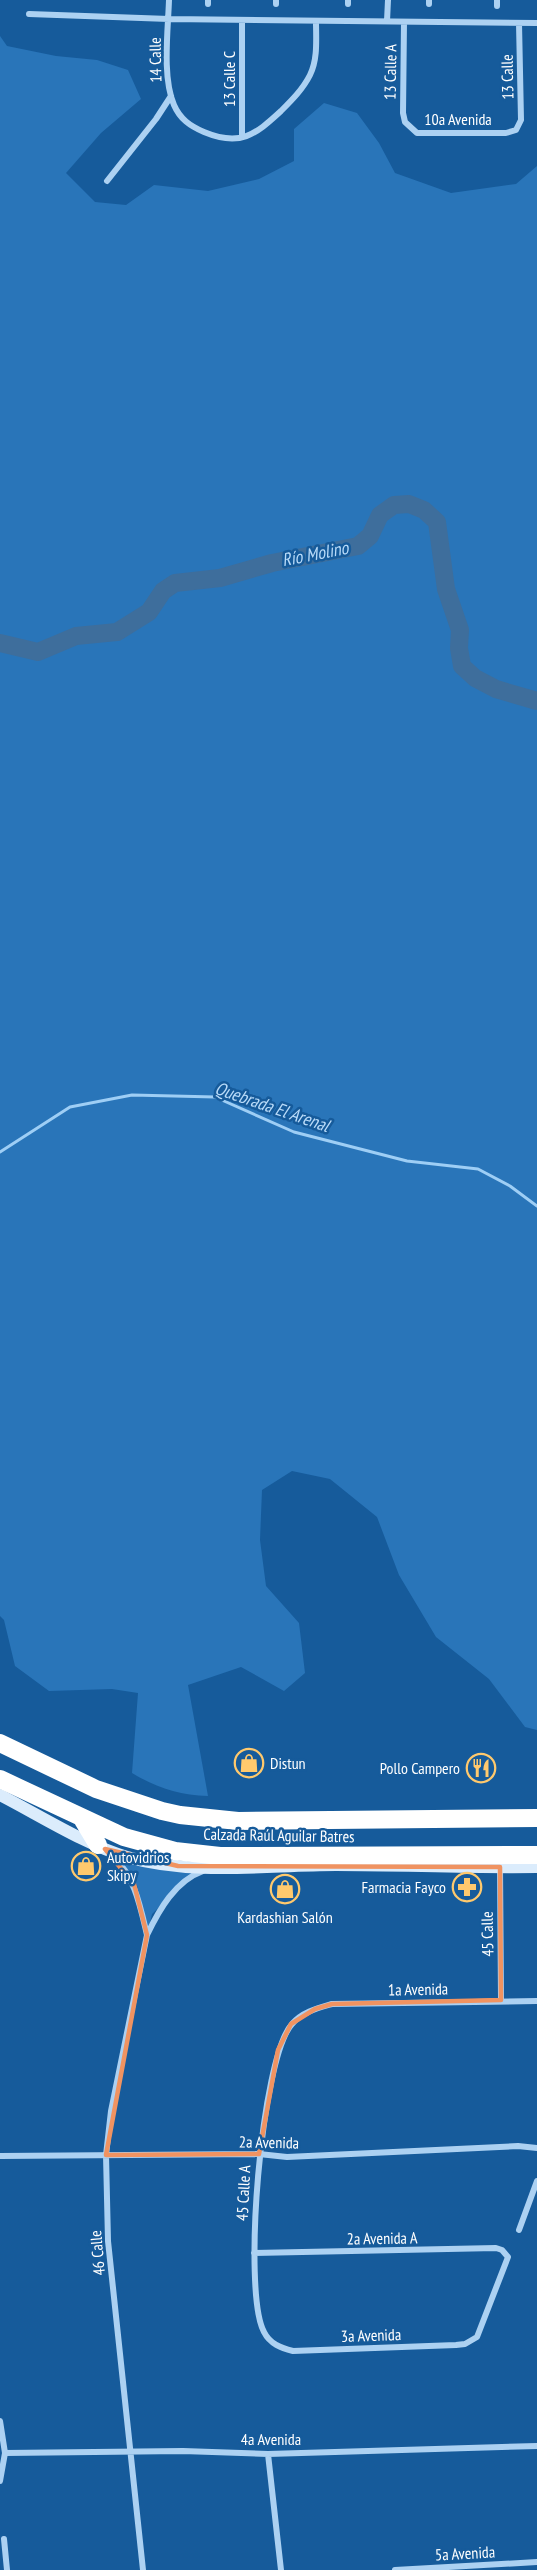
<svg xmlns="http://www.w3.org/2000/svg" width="537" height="2570" font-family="'PT Sans Narrow',sans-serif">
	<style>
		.green { fill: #2975b9 }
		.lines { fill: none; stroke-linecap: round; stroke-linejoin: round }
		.stream { stroke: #9ecef5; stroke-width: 3 }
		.river { stroke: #3e6e9c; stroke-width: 18 }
		.street { stroke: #acd1f2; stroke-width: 6 }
		.secondary { stroke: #dbecfc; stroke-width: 12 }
		.highway { stroke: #fff; stroke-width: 18 }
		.marked { fill: none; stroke: #f09361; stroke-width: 4.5; stroke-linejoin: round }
		.labels { text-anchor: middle; stroke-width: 5; stroke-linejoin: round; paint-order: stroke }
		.street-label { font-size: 16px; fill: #fff; stroke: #165b9b }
		.poi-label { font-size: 16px; fill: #fff; stroke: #165b9b; text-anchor: start }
		.water-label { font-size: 18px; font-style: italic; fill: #b9dbf9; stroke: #165b9b }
	</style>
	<rect width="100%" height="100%" fill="#165b9b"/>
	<path class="green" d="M 0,36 L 7,46 L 56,56 L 97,60 L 128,70 L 141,99 L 101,133 L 66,173 L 95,202 L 126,205 L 154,185 L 208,191 L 259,179 L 294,161 L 294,129 L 324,103 L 357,113 L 379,143 L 395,173 L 451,193 L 516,184 L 537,166 L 537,1730 L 525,1727 L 489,1679 L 436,1637 L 399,1575 L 377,1517 L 330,1479 L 292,1471 L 262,1490 L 260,1540 L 266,1586 L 299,1623 L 305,1673 L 284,1691 L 241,1667 L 188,1685 L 208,1796 C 179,1795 157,1788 132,1773 L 138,1693 L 112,1689 L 49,1691 L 15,1666 L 4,1620 L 0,1616 Z
		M 120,1860 L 197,1871 L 152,1914 L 147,1935 L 137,1885 Z"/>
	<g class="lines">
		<path class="stream" d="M 0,1152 L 70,1107 L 132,1095 L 215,1097 L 294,1132 L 407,1161 L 478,1169 L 510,1186 L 537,1206"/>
		<path class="river" d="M 0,643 L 38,652 L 76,636 L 117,632 L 149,612 L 163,591 L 175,583 L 220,578 L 272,563 L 358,546 L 370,536 L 380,515 L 394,505 L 409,504 L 424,510 L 437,522 L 446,589 L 460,630 L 459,648 L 462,666 L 475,678 L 496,689 L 537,701"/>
		<path class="street" d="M 169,0 C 168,31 162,77 174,105 C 180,119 190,126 204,132 C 240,147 255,135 281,111 C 292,100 303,89 310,75 C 318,59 316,39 316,21
			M 348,0 L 348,4
			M 497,0 L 497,6
			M 208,4 L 208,0
			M 276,4 L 276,0
			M 429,4 L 429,0
			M 29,14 L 169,19 L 537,23
			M 242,20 L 242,137
			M 387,21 L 388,0
			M 404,22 L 403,113 L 405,122 L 417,133 L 506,133 L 516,130 L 521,120 L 519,23
			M 107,181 L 156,119 L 171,96
			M 112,1855 C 135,1877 140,1905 147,1935
			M 500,1867 L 501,2000
			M 0,2156 L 259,2154 L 287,2157 L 518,2146 L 537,2148
			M 519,2230 L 537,2181
			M 254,2253 L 496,2248 L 502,2250 L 508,2257 L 477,2337 L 465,2344 L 456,2345 L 293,2351 C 281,2348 270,2344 264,2332 C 242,2292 261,2058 292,2024 C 302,2012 318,2008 332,2004 L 537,2001
			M 0,2421 L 5,2453 L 0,2481
			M 5,2453 L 183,2451 L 268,2454 L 537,2446
			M 268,2454 L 281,2570
			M 4,2539 L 7,2570
			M 143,2570 L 108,2241 L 106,2155 L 111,2111 L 147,1935 C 159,1910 175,1881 203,1871
			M 395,2570 L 537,2562"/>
		<path class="secondary" d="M 0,1795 C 39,1815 86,1845 127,1857 C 194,1876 268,1865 336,1865 C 403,1865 470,1868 537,1867"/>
		<path class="highway" d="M 0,1743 L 96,1789 L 162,1811 L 180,1815 L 238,1821 L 537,1818
			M 0,1779 L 124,1837 L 175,1851 L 220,1856 L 537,1855
			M 83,1820 L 98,1845"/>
	</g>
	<path class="marked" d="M 105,1849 L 178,1866 L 500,1867 L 501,2000 L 332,2004 L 315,2009 L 291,2024 L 278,2050 L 259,2154 L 106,2155 L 147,1935 L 134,1884 Z"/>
	<defs>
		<g id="shop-ring" transform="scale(1.5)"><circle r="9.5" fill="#165b9b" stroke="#ffc96d" stroke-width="1.5"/><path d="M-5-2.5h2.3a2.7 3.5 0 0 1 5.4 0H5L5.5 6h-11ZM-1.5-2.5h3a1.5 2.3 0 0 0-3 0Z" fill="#ffc96d"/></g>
		<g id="restaurant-ring" transform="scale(1.5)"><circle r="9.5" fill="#165b9b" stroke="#ffc96d" stroke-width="1.5"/><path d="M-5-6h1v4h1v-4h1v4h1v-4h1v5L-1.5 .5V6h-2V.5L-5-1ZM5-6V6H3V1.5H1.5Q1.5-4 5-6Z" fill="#ffc96d"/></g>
		<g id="pharmacy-ring" transform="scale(1.5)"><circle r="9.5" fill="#165b9b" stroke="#ffc96d" stroke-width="1.5"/><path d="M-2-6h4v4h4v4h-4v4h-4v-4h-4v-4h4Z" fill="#ffc96d"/></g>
	</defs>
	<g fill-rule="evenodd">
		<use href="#shop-ring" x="249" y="1763"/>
		<use href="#restaurant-ring" x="481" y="1768"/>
		<use href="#shop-ring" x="86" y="1866"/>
		<use href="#pharmacy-ring" x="467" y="1887"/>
		<use href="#shop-ring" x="285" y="1889"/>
	</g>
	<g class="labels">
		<g class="street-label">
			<text transform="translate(155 60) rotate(-91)" y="6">14 Calle</text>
			<text transform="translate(390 72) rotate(-89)" y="6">13 Calle A</text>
			<text transform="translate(507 77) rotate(-91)" y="6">13 Calle</text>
			<text transform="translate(229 79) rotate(-90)" y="6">13 Calle C</text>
			<text x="458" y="125">10a Avenida</text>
			<text transform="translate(279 1835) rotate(1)" y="6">Calzada Raúl Aguilar Batres</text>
			<text transform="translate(487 1934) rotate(-91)" y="6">45 Calle</text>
			<text transform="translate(418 1989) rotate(-1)" y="6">1a Avenida</text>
			<text transform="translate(269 2142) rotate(1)" y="6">2a Avenida</text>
			<text transform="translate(243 2193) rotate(-87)" y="6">45 Calle A</text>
			<text transform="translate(382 2238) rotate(-1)" y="6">2a Avenida A</text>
			<text transform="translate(97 2253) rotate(-95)" y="6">46 Calle</text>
			<text transform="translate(371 2335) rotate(-2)" y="6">3a Avenida</text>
			<text x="271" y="2445">4a Avenida</text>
			<text transform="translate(465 2553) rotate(-3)" y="6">5a Avenida</text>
		</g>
		<g class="poi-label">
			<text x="270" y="1769">Distun</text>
			<text x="460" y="1774" text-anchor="end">Pollo Campero</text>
			<text x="107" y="1863">Autovidrios<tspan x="107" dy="18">Skipy</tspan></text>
			<text x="446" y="1893" text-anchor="end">Farmacia Fayco</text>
			<text x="285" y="1923" text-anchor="middle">Kardashian Salón</text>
		</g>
		<g class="water-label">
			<text transform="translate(315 554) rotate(-11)" y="6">Río Molino</text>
			<text transform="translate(272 1107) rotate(19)" y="6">Quebrada El Arenal</text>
		</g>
	</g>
</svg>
